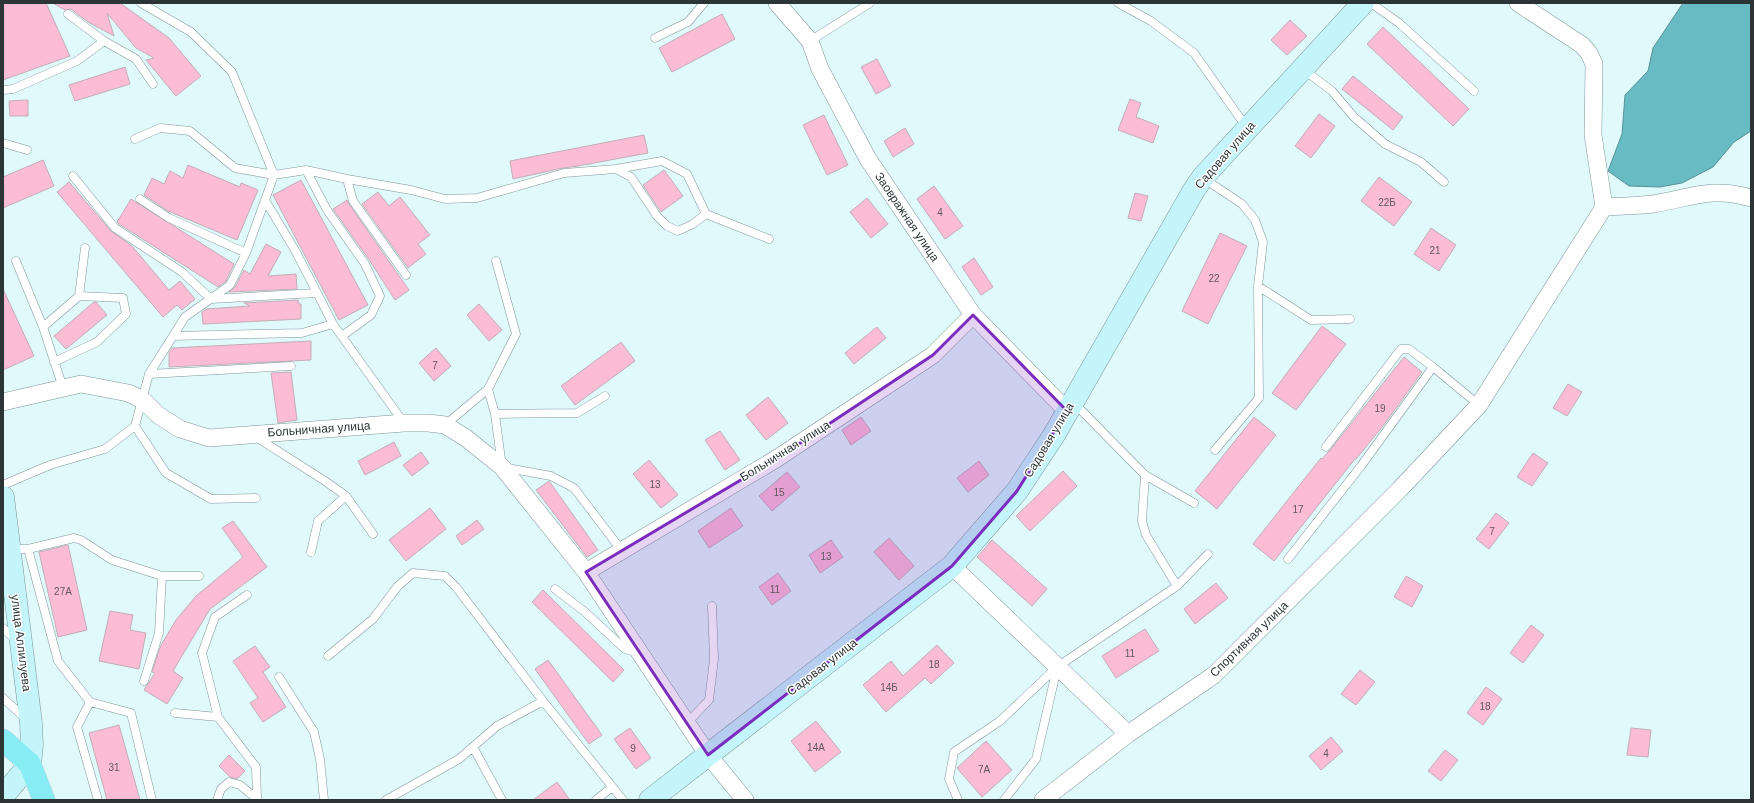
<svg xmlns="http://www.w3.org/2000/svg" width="1754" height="803" font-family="Arial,sans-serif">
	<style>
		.water { fill: #69bbc3; stroke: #569399 }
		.building { fill: #fdbcd6; stroke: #c3aeb6 }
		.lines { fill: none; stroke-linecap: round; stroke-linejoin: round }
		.lane-casing { stroke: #7f9698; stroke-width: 9 }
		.street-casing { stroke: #7f9698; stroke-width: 18 }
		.secondary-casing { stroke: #7f9698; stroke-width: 23 }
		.primary-casing { stroke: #d5d7d7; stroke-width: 23 }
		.lane { stroke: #fff; stroke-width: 8 }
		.street { stroke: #fff; stroke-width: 17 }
		.secondary { stroke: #c3f5fa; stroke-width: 22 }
		.primary { stroke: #88ecf4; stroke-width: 22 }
		.marked { fill: #7b2cbf; fill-opacity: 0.2; stroke: #7b2cbf; stroke-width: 3; stroke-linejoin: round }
		.labels { text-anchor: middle; stroke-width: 3; stroke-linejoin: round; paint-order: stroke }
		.number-label { font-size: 10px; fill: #60575e }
		.street-label { font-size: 12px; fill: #2b3536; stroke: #fff }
	</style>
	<rect width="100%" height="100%" fill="#e0f9fb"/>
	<path class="water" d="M 1683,3 L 1751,3 L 1751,131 L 1734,142 L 1713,167 L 1682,183 L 1660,187 L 1629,186 L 1608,171 L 1622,134 L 1625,95 L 1648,71 L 1653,48 Z"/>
	<path class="building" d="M 3,3 L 46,3 L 70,56 L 3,80 Z
		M 53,3 L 120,3 L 169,38 L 201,76 L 176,96 L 146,60 L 154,58 L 136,48 L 107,13 L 114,36 L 88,22 L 71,9 L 65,10 Z
		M 722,14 L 735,39 L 672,72 L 659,48 Z
		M 1290,20 L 1307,36 L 1287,55 L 1271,40 Z
		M 1383,27 L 1469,109 L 1453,126 L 1367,44 Z
		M 877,59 L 891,86 L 876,94 L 861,67 Z
		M 125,67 L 130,84 L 75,101 L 69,85 Z
		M 1353,76 L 1403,117 L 1393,130 L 1342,89 Z
		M 1130,99 L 1141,103 L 1136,117 L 1159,126 L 1153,143 L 1118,130 Z
		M 28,100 L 28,116 L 10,116 L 9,101 Z
		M 1319,114 L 1335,126 L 1311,158 L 1295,146 Z
		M 824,115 L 848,165 L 827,175 L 803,125 Z
		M 905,128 L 914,144 L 893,157 L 884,141 Z
		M 644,135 L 648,153 L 578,166 L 563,168 L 513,179 L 510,161 Z
		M 43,160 L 54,186 L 3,208 L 3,177 Z
		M 188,165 L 240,187 L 241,183 L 258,190 L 237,240 L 168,211 L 144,195 L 152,178 L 164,184 L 170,171 L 183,178 Z
		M 664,170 L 683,196 L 661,212 L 643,185 Z
		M 1379,177 L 1412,202 L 1394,226 L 1361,201 Z
		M 301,180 L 368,305 L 339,320 L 273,195 Z
		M 69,182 L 111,231 L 132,246 L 169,290 L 180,281 L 195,299 L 182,310 L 177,305 L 163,317 L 57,192 Z
		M 934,186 L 963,226 L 945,239 L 917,199 Z
		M 378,192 L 389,206 L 400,197 L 430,235 L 418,244 L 426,254 L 408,268 L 362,204 Z
		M 1135,193 L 1148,196 L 1141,221 L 1128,218 Z
		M 867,198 L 888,224 L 871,238 L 850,212 Z
		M 131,199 L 234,264 L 226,281 L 218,287 L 119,224 L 117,222 Z
		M 347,200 L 349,204 L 409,290 L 395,300 L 370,261 L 333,209 Z
		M 1431,228 L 1456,245 L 1439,271 L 1414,254 Z
		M 1220,233 L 1247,246 L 1208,324 L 1182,311 Z
		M 266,244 L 281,252 L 268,276 L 296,274 L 297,289 L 229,292 L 235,287 L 244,270 L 250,274 Z
		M 974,258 L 993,287 L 981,295 L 962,267 Z
		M 3,289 L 34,356 L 3,370 Z
		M 298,300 L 299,304 L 301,304 L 301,319 L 203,324 L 202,312 L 206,309 L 250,306 L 244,303 Z
		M 94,302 L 96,302 L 107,315 L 66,349 L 54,336 Z
		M 479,304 L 502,330 L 489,341 L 467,315 Z
		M 1322,326 L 1346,344 L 1296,410 L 1272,393 Z
		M 877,327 L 886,338 L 854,364 L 845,353 Z
		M 311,341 L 311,360 L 169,367 L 169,353 L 172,348 Z
		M 621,342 L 635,361 L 575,405 L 561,386 Z
		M 436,348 L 451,366 L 434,381 L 419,363 Z
		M 1404,357 L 1422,372 L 1383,426 L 1356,459 L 1355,459 L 1274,561 L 1253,544 L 1321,458 L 1322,459 L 1330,450 Z
		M 291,372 L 297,420 L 278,423 L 271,373 Z
		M 1568,384 L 1582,392 L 1567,416 L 1553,408 Z
		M 768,397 L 788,423 L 766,440 L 746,415 Z
		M 861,417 L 871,431 L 851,445 L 842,430 Z
		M 1254,417 L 1276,435 L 1217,509 L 1195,491 Z
		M 720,431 L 740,460 L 725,470 L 705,440 Z
		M 394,442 L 401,456 L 365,475 L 358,461 Z
		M 421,452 L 429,463 L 412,476 L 403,465 Z
		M 1533,453 L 1548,463 L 1532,486 L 1517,477 Z
		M 649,460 L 678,495 L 661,508 L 633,474 Z
		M 979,461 L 989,475 L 968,492 L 957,478 Z
		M 1063,471 L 1077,486 L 1030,531 L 1016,516 Z
		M 787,472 L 800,487 L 772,511 L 759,496 Z
		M 549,481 L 598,550 L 587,557 L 536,490 Z
		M 430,508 L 446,529 L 406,561 L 389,540 Z
		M 731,508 L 743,526 L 709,548 L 698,531 Z
		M 1496,513 L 1509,523 L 1489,549 L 1476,539 Z
		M 477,520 L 484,529 L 462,545 L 456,536 Z
		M 233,521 L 267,567 L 210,609 L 173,671 L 183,678 L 167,704 L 144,690 L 155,673 L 152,672 L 161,645 L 176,620 L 196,596 L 243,557 L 222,528 Z
		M 889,538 L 914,566 L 899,580 L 874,552 Z
		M 831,540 L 843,557 L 820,573 L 809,555 Z
		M 992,540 L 1047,589 L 1032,606 L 977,557 Z
		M 68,545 L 87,630 L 58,637 L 39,552 Z
		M 778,573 L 791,591 L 772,605 L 759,587 Z
		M 1406,576 L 1423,586 L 1412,607 L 1394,597 Z
		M 1216,583 L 1228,598 L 1195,624 L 1184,609 Z
		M 543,590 L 624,670 L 613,682 L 532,602 Z
		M 110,611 L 133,615 L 130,630 L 146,633 L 139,669 L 99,661 Z
		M 1531,625 L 1544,635 L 1523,663 L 1510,653 Z
		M 1145,629 L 1159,651 L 1116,678 L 1102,656 Z
		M 937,645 L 954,663 L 931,684 L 925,678 L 886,712 L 863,685 L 891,661 L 903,676 Z
		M 255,646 L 270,667 L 263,672 L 286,707 L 263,722 L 250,703 L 258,698 L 233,661 Z
		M 548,660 L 602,735 L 589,744 L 535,669 Z
		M 1360,670 L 1375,682 L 1356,705 L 1341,694 Z
		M 1486,687 L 1502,699 L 1483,725 L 1467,713 Z
		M 816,721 L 841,752 L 815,772 L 791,741 Z
		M 119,725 L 140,800 L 107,800 L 89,733 Z
		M 630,728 L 651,758 L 636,769 L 614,739 Z
		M 1631,728 L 1651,730 L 1648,757 L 1627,755 Z
		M 1331,737 L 1343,751 L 1321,770 L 1309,756 Z
		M 986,741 L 1012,770 L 982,797 L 957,768 Z
		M 1445,750 L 1458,760 L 1441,781 L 1428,771 Z
		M 229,755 L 245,771 L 237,779 L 230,777 L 219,766 Z
		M 557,782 L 570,800 L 533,800 Z"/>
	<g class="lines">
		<g class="lane-casing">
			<path id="lane" d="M 141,3 L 191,32 L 232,72 L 274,175
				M 1118,3 L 1151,21 L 1194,53 L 1247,128
				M 1371,3 L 1399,23 L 1474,91
				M 68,14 L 104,41 L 136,59 L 153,84
				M 655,38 L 688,22 L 704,3
				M 810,41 L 870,3
				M 1304,70 L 1332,91 L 1354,117 L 1385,144 L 1421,162 L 1444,182
				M 3,90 L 13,89 L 77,61 L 104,41
				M 135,139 L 160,128 L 190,131 L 235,168 L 274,175
				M 3,143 L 27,150
				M 616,169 L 662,161 L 687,174 L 706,214
				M 306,170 L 327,210 L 365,264 L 380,296 L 371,315 L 342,336
				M 73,176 L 115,228 L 182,272 L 211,299 L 317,293
				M 1203,178 L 1242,204 L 1255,220 L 1263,242 L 1258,286 L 1259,398 L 1215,450
				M 347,179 L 353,201 L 406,275
				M 140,199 L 169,218 L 246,253
				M 265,200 L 296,252 L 333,324 L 404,423
				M 16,261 L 43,327 L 63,388
				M 496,261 L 516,334 L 488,389 L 495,414 L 502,467 L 551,476 L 574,488 L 622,551
				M 1258,286 L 1311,320 L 1350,319
				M 43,327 L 79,296 L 85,248
				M 173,336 L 302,333 L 333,324
				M 54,362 L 97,342 L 126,314 L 123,298 L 79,296
				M 149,374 L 291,366
				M 1074,403 L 1145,475 L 1194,503
				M 495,414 L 577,413 L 605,396
				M 445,425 L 488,389
				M 135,426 L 166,473 L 211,499 L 256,498
				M 256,437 L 325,481 L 346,496 L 373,534
				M 1326,447 L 1401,349 L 1409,349 L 1433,367
				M 1145,475 L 1142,521 L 1146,535 L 1177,586
				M 3,485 L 50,465 L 105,449 L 135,426 L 149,374 L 185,317 L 230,285 L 246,253 L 274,175 L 306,170 L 347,179 L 411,190 L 445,199 L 477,198 L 564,173 L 616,169 L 631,177 L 657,216 L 667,226 L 678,231 L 693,224 L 706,214 L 769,239
				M 10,549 L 28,549 L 74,538 L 81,540 L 112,560 L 162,576 L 199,576
				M 28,549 L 58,661 L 90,702 L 131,713 L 152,800
				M 311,552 L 318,521 L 346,496
				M 1288,559 L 1361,466 L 1433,367 L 1479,405
				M 555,589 L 585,612 L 625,649 L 637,652
				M 247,595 L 215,617 L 202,653 L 218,717 L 256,767 L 257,798
				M 3,628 L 17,641
				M 328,656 L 373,619 L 397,587 L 413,573 L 445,576 L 456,587 L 543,701 L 623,800
				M 279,677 L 314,732 L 320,759 L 324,800
				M 144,681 L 159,633 L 162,576
				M 3,698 L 26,719
				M 90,702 L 77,727 L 98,800
				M 175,713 L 218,717
				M 687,723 L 709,700 L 714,659 L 712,606
				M 473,747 L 502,800
				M 217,800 L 221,789 L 229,782 L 240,785 L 258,800
				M 386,800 L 459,759 L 497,726 L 543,701
				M 596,800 L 612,787
				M 958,800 L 949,779 L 954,752 L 1000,721 L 1057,667 L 1177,586 L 1208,554
				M 1004,800 L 1036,759 L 1057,668"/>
		</g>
		<g class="street-casing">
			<path id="street" d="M 777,3 L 810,41 L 820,69 L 868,159 L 973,315 L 1067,411
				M 1518,3 L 1582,45 L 1589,53 L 1594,64 L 1593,135 L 1604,207 C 1620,206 1637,206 1653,204 C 1690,198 1713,186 1751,198
				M 3,402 L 81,384 L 128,393 L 143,400 L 158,415 L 180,429 L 209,438 L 404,423 L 428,423 L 445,425 L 466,438 L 502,467 L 586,572 L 708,755 L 745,800
				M 952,566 L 1128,734
				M 586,572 L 776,459 L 933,355 L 973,315
				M 1043,800 L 1128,734 L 1214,675 L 1400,489 L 1479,405 L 1604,207"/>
		</g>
		<g class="secondary-casing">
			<path id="secondary" d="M 3,497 L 31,723 L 32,745 L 30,764 L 3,796
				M 650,800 L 952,566 L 1017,491 L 1054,435 L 1194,190 L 1203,177 L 1363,3"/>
		</g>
		<g class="primary-casing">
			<path id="primary" d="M 3,740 L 30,764 L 44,800"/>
		</g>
		<use href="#lane" class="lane"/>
		<use href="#street" class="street"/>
		<use href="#secondary" class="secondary"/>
		<use href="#primary" class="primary"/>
	</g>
	<path class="marked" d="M 973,315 L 1067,411 L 1017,491 L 952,566 L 708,755 L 586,572 L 776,459 L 933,355 Z"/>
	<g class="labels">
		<g class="number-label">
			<text x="1387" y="206">22Б</text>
			<text x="940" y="216">4</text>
			<text x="1435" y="254">21</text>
			<text x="1214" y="282">22</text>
			<text x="435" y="369">7</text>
			<text x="1380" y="412">19</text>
			<text x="655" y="488">13</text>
			<text x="779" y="496">15</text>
			<text x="1298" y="513">17</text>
			<text x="1492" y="535">7</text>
			<text x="826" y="560">13</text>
			<text x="775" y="593">11</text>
			<text x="63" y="595">27А</text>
			<text x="1130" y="657">11</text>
			<text x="934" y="668">18</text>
			<text x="889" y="691">14Б</text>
			<text x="1485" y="710">18</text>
			<text x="816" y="751">14А</text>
			<text x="633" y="752">9</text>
			<text x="1326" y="757">4</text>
			<text x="114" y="771">31</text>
			<text x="984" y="773">7А</text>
		</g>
		<g class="street-label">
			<text transform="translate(1225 155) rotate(-49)" y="4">Садовая улица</text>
			<text transform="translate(907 217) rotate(56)" y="4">Заовражная улица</text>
			<text transform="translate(319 429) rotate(-4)" y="4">Больничная улица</text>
			<text transform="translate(1049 440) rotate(-59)" y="4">Садовая улица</text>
			<text transform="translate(785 451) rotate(-32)" y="4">Больничная улица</text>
			<text transform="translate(1249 639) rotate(-44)" y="4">Спортивная улица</text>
			<text transform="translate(21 643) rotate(83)" y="4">улица Аллилуева</text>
			<text transform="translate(822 667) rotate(-38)" y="4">Садовая улица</text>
		</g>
	</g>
	<rect width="1754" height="803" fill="none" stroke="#2b3536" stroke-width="8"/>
</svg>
